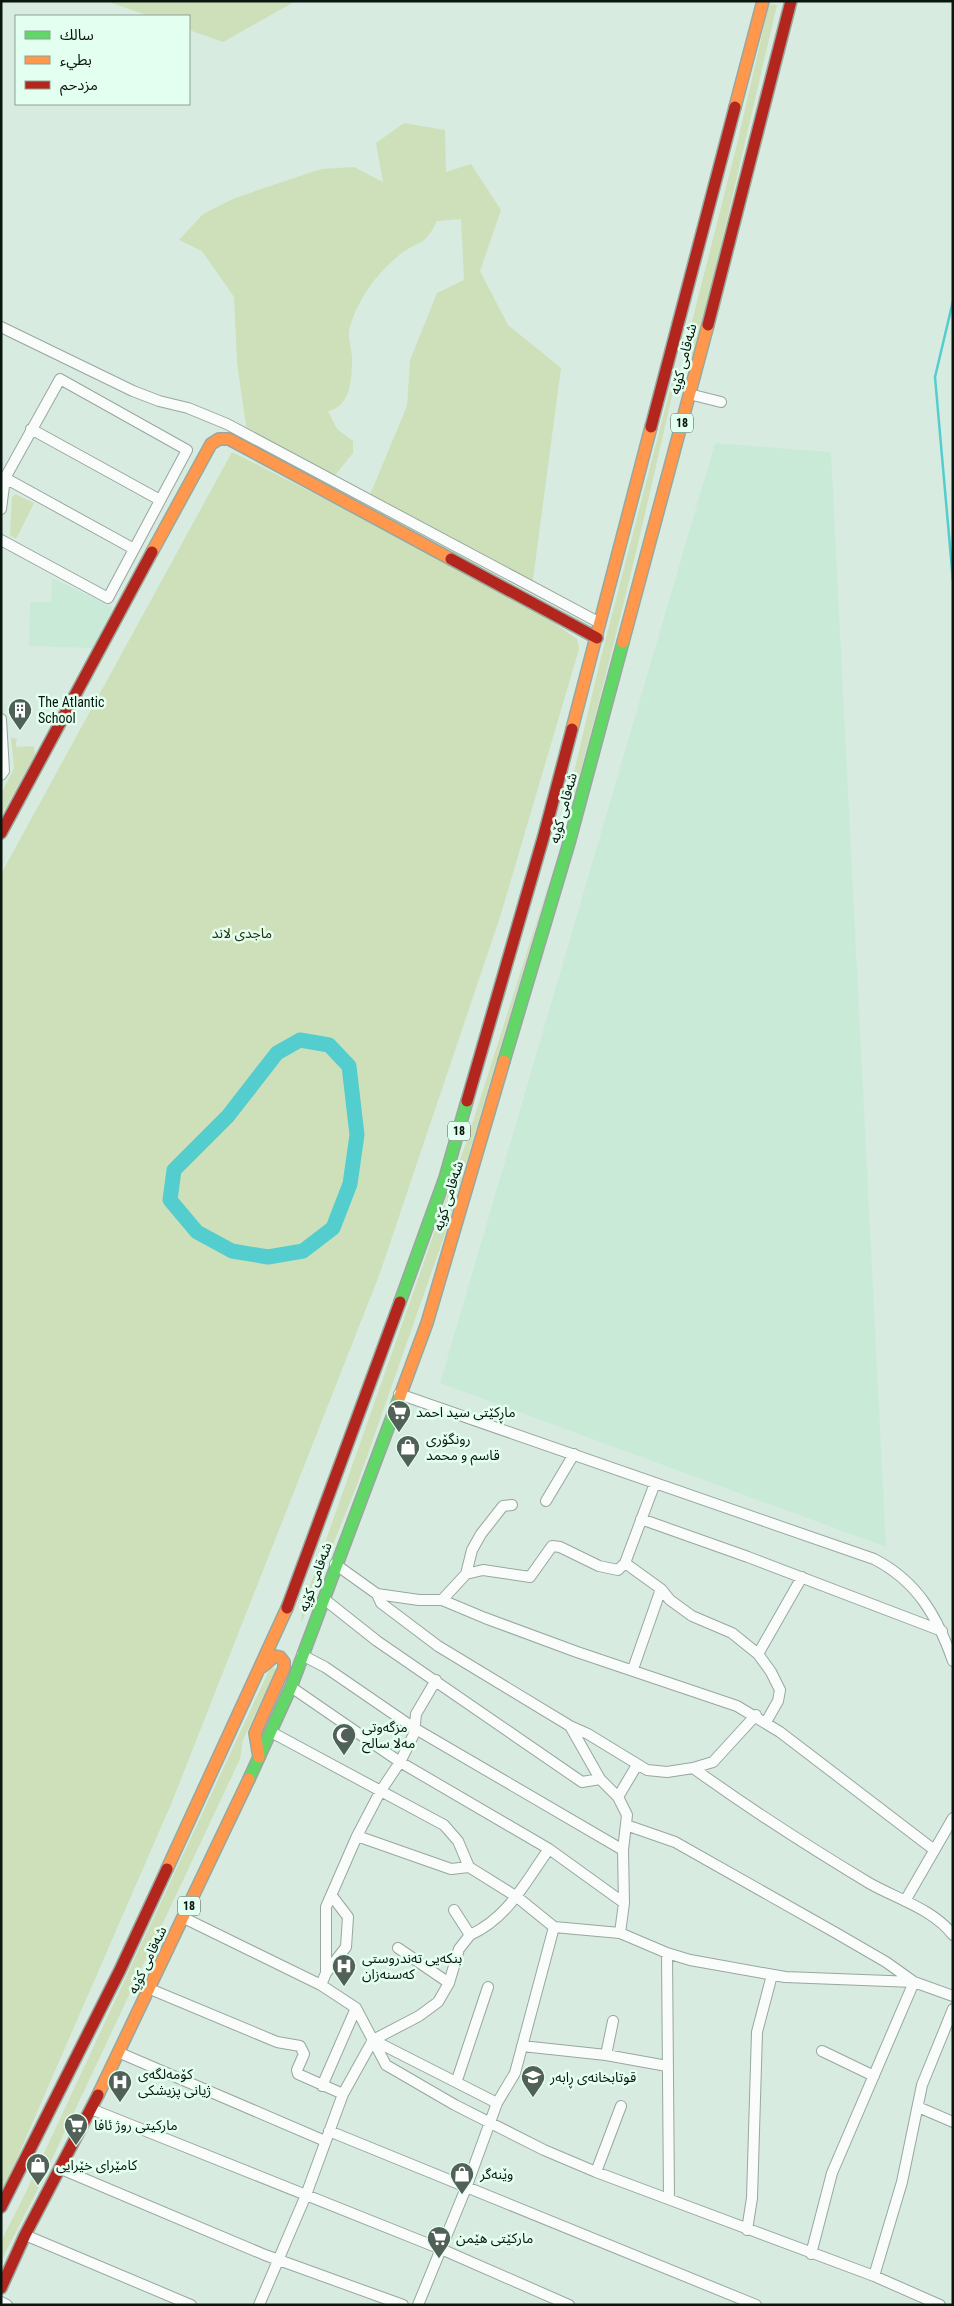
<svg xmlns="http://www.w3.org/2000/svg" width="954" height="2306" font-family="'Roboto Condensed','Noto Sans Arabic',sans-serif">
	<style>
		.built { fill: #caead8 }
		.green { fill: #cee0ba }
		.lines { fill: none; stroke-linecap: round; stroke-linejoin: round }
		.stream { stroke: #54cdce; stroke-width: 2.5 }
		.river { stroke: #54cdce; stroke-width: 15 }
		.street-casing { stroke: #98a79f; stroke-width: 12 }
		.fast-casing { stroke: #98a79f; stroke-width: 14 }
		.slow-casing { stroke: #98a79f; stroke-width: 14 }
		.jam-casing { stroke: #98a79f; stroke-width: 14 }
		.street { stroke: #f9fcfa; stroke-width: 10 }
		.fast { stroke: #63d668; stroke-width: 11 }
		.slow { stroke: #ff974d; stroke-width: 11 }
		.jam { stroke: #b3261e; stroke-width: 11 }
		.labels { text-anchor: middle; stroke-width: 5; stroke-linejoin: round; paint-order: stroke }
		.shield { fill: #e3ffef; stroke: #4a5c52; stroke-width: 1 }
		.shield-label { font-size: 12px; font-weight: bold; fill: #09160f }
		.street-label { font-size: 14px; fill: #09160f; stroke: #e3ffef }
		.poi-label { font-size: 14px; fill: #09160f; stroke: #e3ffef; text-anchor: start }
		.park-label { font-size: 14px; fill: #273109; stroke: #e3ffef }
	</style>
	<rect width="100%" height="100%" fill="#d8ebe0"/>
	<path class="built" d="M 715,443 L 831,452 L 886,1547 L 440,1383 Z
		M 52,578 L 113,607 L 93,648 L 29,646 L 30,602 L 51,602 Z"/>
	<path class="green" d="M 106,1 L 296,1 L 223,42 L 189,30 L 189,16 L 149,16 Z
		M 769,4 L 777,5 L 695,357 L 684,353 L 737,144 Z
		M 404,123 L 445,130 L 446,172 L 471,164 L 501,210 L 480,271 L 508,325 L 561,368 L 532,587 L 369,497 L 407,406 L 410,360 L 437,293 L 464,280 L 461,219 L 437,221 C 424,247 423,238 402,253 C 378,271 356,301 349,331 C 348,339 352,349 352,358 C 352,378 351,407 328,411 L 337,429 L 353,441 L 353,453 L 332,479 L 247,432 L 237,363 L 234,297 L 202,251 L 179,240 L 203,214 L 235,198 L 321,169 L 354,167 L 383,182 L 376,143 Z
		M 673,378 L 676,378 C 643,525 609,671 568,816 L 564,815 L 600,661 Z
		M 232,452 L 511,593 L 577,639 L 579,649 L 501,914 L 380,1273 L 172,1802 L 1,2195 L 1,874 Z
		M 15,494 L 34,503 L 16,539 L 10,535 L 10,532 L 12,497 Z
		M 11,737 L 18,740 L 16,742 L 16,747 L 34,746 L 35,755 L 1,816 L 1,794 L 14,768 Z
		M 554,867 L 445,1234 L 357,1485 L 301,1624 L 302,1608 L 468,1137 Z
		M 271,1666 L 276,1670 L 243,1740 L 240,1759 L 36,2193 L 1,2261 L 1,2241 L 24,2196 Z"/>
	<g class="lines">
		<path class="stream" d="M 953,301 L 935,377 L 953,581"/>
		<path class="river" d="M 300,1040 L 329,1045 L 349,1066 L 357,1135 L 350,1184 L 333,1228 L 303,1251 L 268,1257 L 232,1251 L 197,1232 L 170,1200 L 174,1170 L 228,1116 L 277,1053 Z"/>
		<g class="street-casing">
			<path id="street" d="M 1,327 L 133,391 L 159,401 L 188,408 L 227,424 L 600,623
				M 689,394 L 721,402
				M 31,429 L 160,500
				M 5,478 L 134,549
				M 1,509 L 5,478 L 60,379 L 187,450 L 108,598 L 1,540
				M 1,719 L 4,771 L 1,775
				M 399,1394 L 874,1559 C 917,1581 937,1616 953,1661
				M 546,1501 L 574,1454
				M 641,1519 L 748,1557 L 942,1631
				M 625,1563 L 655,1483
				M 335,1564 L 377,1594 L 381,1603 L 438,1646 L 570,1726 L 600,1779 L 618,1797 L 627,1815 L 623,1850 L 624,1903 L 620,1933
				M 466,1574 L 483,1570 L 530,1577 L 552,1546 L 560,1547 L 599,1566 L 618,1570 L 625,1563 L 661,1589 L 670,1600 L 692,1616 L 732,1633 L 758,1654 L 771,1672 L 780,1690 L 778,1701 L 766,1722
				M 377,1594 L 419,1600 L 442,1600 L 485,1618 L 577,1652 L 737,1706 L 780,1732 L 933,1849
				M 324,1599 L 377,1641 L 582,1782 L 600,1779
				M 442,1600 L 466,1574 L 472,1550 L 481,1534 L 503,1506 L 512,1505
				M 758,1654 L 802,1577
				M 302,1655 L 325,1667 L 414,1728 L 623,1850
				M 633,1669 L 661,1589
				M 291,1687 L 400,1762 L 549,1849 L 624,1903
				M 570,1726 L 588,1734 L 647,1770 L 667,1772 L 693,1768 L 713,1762 L 756,1715
				M 271,1732 L 444,1825 L 458,1841 L 469,1867
				M 693,1768 C 750,1809 809,1847 869,1883 C 897,1899 933,1909 953,1935
				M 618,1797 L 637,1765
				M 626,1825 L 675,1842 L 836,1933 L 886,1962 L 914,1982 L 832,2173 L 811,2254
				M 357,1836 L 380,1792 L 400,1762 L 414,1734 L 416,1714 L 436,1680
				M 905,1901 L 953,1818
				M 184,1918 L 321,1985 L 356,2008 L 386,2065 L 455,2105 L 544,2150 L 596,2172 L 874,2276 L 940,2305
				M 470,1935 C 509,1917 525,1882 549,1849
				M 398,1948 L 449,1983
				M 667,1953 L 669,2199
				M 326,1973 L 346,1947 L 348,1917 L 332,1896
				M 321,1985 L 326,1973 L 326,1907 L 357,1836 L 451,1869 L 469,1867 L 517,1897 L 554,1927 L 620,1933 L 667,1953 L 690,1960 L 785,1977 L 914,1982 L 953,1996
				M 150,1989 L 277,2042 L 300,2046 L 304,2054 L 297,2070 L 298,2074 L 343,2094
				M 373,2040 L 497,2103
				M 522,2046 L 606,2055 L 667,2066
				M 822,2051 L 874,2076
				M 120,2053 L 325,2141
				M 606,2055 L 613,2021
				M 457,2080 L 488,1987
				M 322,2086 L 356,2008
				M 918,2107 L 953,2122
				M 91,2109 L 441,2249 L 569,2305
				M 329,2131 L 756,2305
				M 61,2169 L 265,2255 L 403,2305
				M 596,2172 L 621,2106
				M 747,2230 L 752,2198 L 757,2032 L 772,1975
				M 25,2235 L 191,2305
				M 874,2276 L 902,2182 L 922,2085 L 953,2009
				M 1,2302 L 7,2305
				M 259,2305 L 306,2195 L 343,2094 L 373,2040 L 419,2016 L 438,2002 L 449,1983 L 459,1949 L 470,1935 L 454,1910
				M 418,2305 L 466,2188 L 497,2103 L 515,2073 L 554,1927"/>
		</g>
		<g class="fast-casing">
			<path id="fast" d="M 504,1061 L 569,843 L 623,642
				M 400,1302 L 445,1178 L 467,1101
				M 249,1779 L 291,1687 L 400,1396"/>
		</g>
		<g class="slow-casing">
			<path id="slow" d="M 735,107 L 763,1
				M 152,552 L 211,444 L 219,439 L 229,439 L 451,559
				M 623,642 L 708,325
				M 572,729 L 651,427
				M 400,1396 L 427,1323 L 504,1061
				M 259,1757 L 255,1733 L 284,1668 L 284,1662 L 280,1657 L 275,1656 L 262,1667
				M 167,1869 L 287,1608
				M 98,2095 L 249,1779"/>
		</g>
		<g class="jam-casing">
			<path id="jam" d="M 708,325 L 791,1
				M 651,427 L 735,107
				M 451,559 L 597,638
				M 1,833 L 152,552
				M 467,1101 L 544,835 L 572,729
				M 287,1608 L 400,1302
				M 1,2207 L 120,1970 L 167,1869
				M 1,2288 L 25,2235 L 98,2095"/>
		</g>
		<use href="#street" class="street"/>
		<use href="#fast" class="fast"/>
		<use href="#slow" class="slow"/>
		<use href="#jam" class="jam"/>
	</g>
	<defs>
		<g id="building-pin" transform="scale(1.25)"><path d="M0 17L-7.5 6A9.5 9.5 0 1 1 7.5 6Z" fill="#516158" stroke="#e3ffef"/><path d="M-4-6H4V6H1V3H-1V6H-4ZM-2.5-4.3h1.7v1.8h-1.7ZM.8-4.3h1.7v1.8H.8ZM-2.5-1h1.7V.8h-1.7ZM.8-1h1.7V.8H.8Z" fill="#fff"/></g>
		<g id="supermarket-pin" transform="scale(1.25)"><path d="M0 17L-7.5 6A9.5 9.5 0 1 1 7.5 6Z" fill="#516158" stroke="#e3ffef"/><path d="M-6-5.5h2.5l.6 2H6L4.5 2H-2.5L-4.4-4H-6ZM-1.5 3.2a1.3 1.3 0 1 0 .1 0ZM3 3.2a1.3 1.3 0 1 0 .1 0Z" fill="#fff"/></g>
		<g id="shop-pin" transform="scale(1.25)"><path d="M0 17L-7.5 6A9.5 9.5 0 1 1 7.5 6Z" fill="#516158" stroke="#e3ffef"/><path d="M-5-2.5h2.3a2.7 3.5 0 0 1 5.4 0H5L5.5 6h-11ZM-1.5-2.5h3a1.5 2.3 0 0 0-3 0Z" fill="#fff"/></g>
		<g id="mosque-pin" transform="scale(1.25)"><path d="M0 17L-7.5 6A9.5 9.5 0 1 1 7.5 6Z" fill="#516158" stroke="#e3ffef"/><path d="M3.5-4.9A6 6 0 1 0 3.5 4.9A5 5 0 1 1 3.5-4.9Z" fill="#fff"/></g>
		<g id="hospital-pin" transform="scale(1.25)"><path d="M0 17L-7.5 6A9.5 9.5 0 1 1 7.5 6Z" fill="#516158" stroke="#e3ffef"/><path d="M-5-5h3v3.5h4V-5h3V5h-3V1.5h-4V5h-3Z" fill="#fff"/></g>
		<g id="school-pin" transform="scale(1.25)"><path d="M0 17L-7.5 6A9.5 9.5 0 1 1 7.5 6Z" fill="#516158" stroke="#e3ffef"/><path d="M0-5L7-2L0 1L-7-2ZM-4 1L0 2.5L4 1V4Q0 6-4 4Z" fill="#fff"/></g>
	</defs>
	<g fill-rule="evenodd">
		<use href="#building-pin" x="20" y="710"/>
		<use href="#supermarket-pin" x="399" y="1412"/>
		<use href="#shop-pin" x="408" y="1447"/>
		<use href="#mosque-pin" x="344" y="1735"/>
		<use href="#hospital-pin" x="344" y="1966"/>
		<use href="#school-pin" x="533" y="2077"/>
		<use href="#hospital-pin" x="120" y="2082"/>
		<use href="#supermarket-pin" x="76" y="2125"/>
		<use href="#shop-pin" x="38" y="2165"/>
		<use href="#shop-pin" x="462" y="2174"/>
		<use href="#supermarket-pin" x="439" y="2238"/>
	</g>
	<g class="labels">
		<g class="shield">
			<rect x="671" y="413.5" width="22" height="19" rx="4"/>
			<rect x="448" y="1121.5" width="22" height="19" rx="4"/>
			<rect x="178" y="1896.5" width="22" height="19" rx="4"/>
		</g>
		<g class="shield-label">
			<text x="682" y="427">18</text>
			<text x="459" y="1135">18</text>
			<text x="189" y="1910">18</text>
		</g>
		<g class="street-label">
			<text transform="translate(683 359) rotate(-76)" y="5">شەقامی کۆیە</text>
			<text transform="translate(563 808) rotate(-75)" y="5">شەقامی کۆیە</text>
			<text transform="translate(448 1196) rotate(-73)" y="5">شەقامی کۆیە</text>
			<text transform="translate(315 1577) rotate(-70)" y="5">شەقامی کۆیە</text>
			<text transform="translate(147 1960) rotate(-65)" y="5">شەقامی کۆیە</text>
		</g>
		<g class="poi-label">
			<text x="38" y="707">The Atlantic<tspan x="38" dy="16">School</tspan></text>
			<text x="416" y="1417">ماڕکێتی سید احمد</text>
			<text x="426" y="1444">رونگۆری<tspan x="426" dy="16">قاسم و محمد</tspan></text>
			<text x="362" y="1732">مزگەوتی<tspan x="362" dy="16">مەلا سالح</tspan></text>
			<text x="362" y="1963">بنکەیی تەندروستی<tspan x="362" dy="16">کەسنەزان</tspan></text>
			<text x="138" y="2079">کۆمەلگەی<tspan x="138" dy="16">ژیانی پزیشکی</tspan></text>
			<text x="550" y="2082">قوتابخانەی ڕابەر</text>
			<text x="94" y="2130">ماركيتى روژ ئافا</text>
			<text x="56" y="2170">كامێرای خێرایی</text>
			<text x="480" y="2179">وێنەگر</text>
			<text x="456" y="2243">مارکێتی هێمن</text>
		</g>
		<g class="park-label">
			<text x="242" y="938">ماجدی لاند</text>
		</g>
	</g>
	<rect width="954" height="2306" fill="none" stroke="#09160f" stroke-width="5"/>
	<rect x="15" y="15" width="175" height="90" fill="#e3ffef" stroke="#8ca295"/>
	<rect x="25" y="31" width="25" height="8" fill="#63d668" stroke="#8ca295"/>
	<text x="60" y="40" font-size="15" fill="#09160f">سالك</text>
	<rect x="25" y="56" width="25" height="8" fill="#ff974d" stroke="#8ca295"/>
	<text x="60" y="65" font-size="15" fill="#09160f">بطيء</text>
	<rect x="25" y="81" width="25" height="8" fill="#b3261e" stroke="#8ca295"/>
	<text x="60" y="90" font-size="15" fill="#09160f">مزدحم</text>
</svg>
